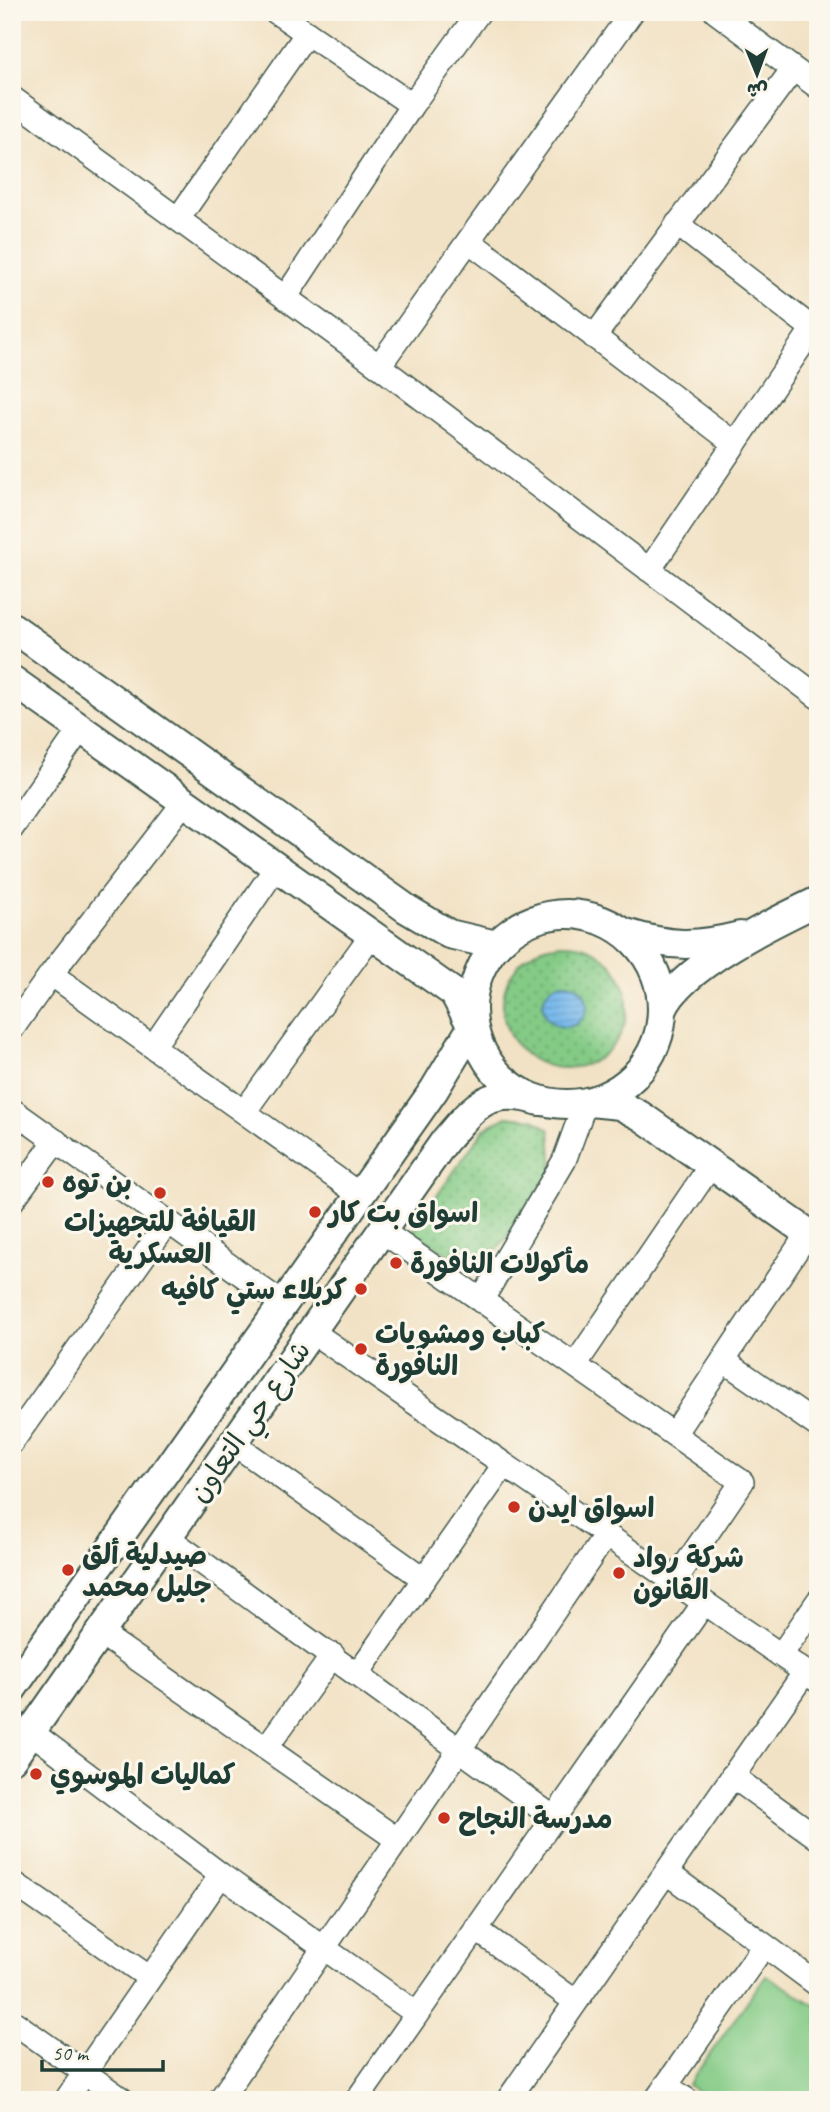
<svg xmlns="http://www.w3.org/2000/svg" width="830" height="2112" font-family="Caveat,'Playpen Sans Arabic',sans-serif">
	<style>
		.grass { fill: url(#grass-dots); stroke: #52845d; stroke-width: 2 }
		.park { fill: #84cb86; stroke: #52845d; stroke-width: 2 }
		.water { fill: url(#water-rules); stroke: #4c7c90; stroke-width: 2 }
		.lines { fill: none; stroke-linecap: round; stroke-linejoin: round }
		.minor-casing { stroke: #3f564a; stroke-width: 26 }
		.major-casing { stroke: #3f564a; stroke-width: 32 }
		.minor { stroke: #fff; stroke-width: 23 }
		.major { stroke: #fff; stroke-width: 28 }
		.poi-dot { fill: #c8321e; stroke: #fbf7ec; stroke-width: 2.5 }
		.labels { text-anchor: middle; stroke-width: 6; stroke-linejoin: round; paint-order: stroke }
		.poi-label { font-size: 28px; font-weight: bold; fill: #1f3d34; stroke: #fbf7ec; text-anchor: start }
		.street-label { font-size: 28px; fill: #1f3d34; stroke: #fbf7ec }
	</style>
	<defs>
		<pattern id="grass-dots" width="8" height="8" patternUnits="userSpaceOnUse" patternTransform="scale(1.75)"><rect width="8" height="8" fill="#84cb86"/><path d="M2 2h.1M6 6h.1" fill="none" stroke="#6ba66e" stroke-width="1.8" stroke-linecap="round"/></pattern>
		<pattern id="water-rules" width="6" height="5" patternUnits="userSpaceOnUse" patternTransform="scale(1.75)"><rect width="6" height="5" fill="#79baed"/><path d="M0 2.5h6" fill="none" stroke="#6398c1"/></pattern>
	</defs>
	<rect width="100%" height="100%" fill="#fbf7ec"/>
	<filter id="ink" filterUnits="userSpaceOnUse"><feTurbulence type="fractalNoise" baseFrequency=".0143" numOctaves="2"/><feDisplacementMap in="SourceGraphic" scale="14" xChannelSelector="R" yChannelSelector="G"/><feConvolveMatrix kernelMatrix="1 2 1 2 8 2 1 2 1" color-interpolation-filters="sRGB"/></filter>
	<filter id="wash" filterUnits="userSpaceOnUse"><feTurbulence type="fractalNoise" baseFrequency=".00686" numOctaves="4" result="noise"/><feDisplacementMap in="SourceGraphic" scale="28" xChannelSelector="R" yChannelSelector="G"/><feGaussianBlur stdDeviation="1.57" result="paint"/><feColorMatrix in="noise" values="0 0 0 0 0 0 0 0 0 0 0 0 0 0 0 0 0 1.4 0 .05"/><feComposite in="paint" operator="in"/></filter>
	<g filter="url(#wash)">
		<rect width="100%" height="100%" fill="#f2e2c5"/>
		<path class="grass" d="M503 1006a62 62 0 1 1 124 0a62 62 0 1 1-124 0Z
			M 507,1116 L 534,1119 L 550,1130 L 553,1171 L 480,1275 L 412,1231 L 484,1129 Z"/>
		<path class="park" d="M 766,1975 L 818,2007 L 818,2100 L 708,2100 L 688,2085 Z"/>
		<path class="water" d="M543 1005a22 22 0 1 1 44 0a22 22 0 1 1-44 0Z"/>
	</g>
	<g filter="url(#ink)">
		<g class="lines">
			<g class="minor-casing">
				<path id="minor" d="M 276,12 L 412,105
					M 716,12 L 818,87
					M 12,98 L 379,366 L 818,697
					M 178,219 L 307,33
					M 677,224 L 813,329
					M 469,241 L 735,444
					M 285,298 L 412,105 L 479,12
					M 594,337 L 793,69
					M 379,366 L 632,12
					M 649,570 L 818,321
					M 12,828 L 81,728
					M 51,974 L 360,1195
					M 12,1029 L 51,974 L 185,801
					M 153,1047 L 277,866
					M 12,1110 L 283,1304
					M 244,1112 L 372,934
					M 12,1201 L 56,1141
					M 382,1231 L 742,1482 L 674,1582
					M 481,1301 L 564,1161 L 585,1103
					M 311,1331 L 818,1681
					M 723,1360 L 818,1426
					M 575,1365 L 711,1165
					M 674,1434 L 808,1233
					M 12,1442 L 168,1222
					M 233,1443 L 424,1579
					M 167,1537 L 554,1818
					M 100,1633 L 398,1840
					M 781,1655 L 818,1601
					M 358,1673 L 504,1465
					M 31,1732 L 221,1875 L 417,2014
					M 266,1748 L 333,1655
					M 732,1776 L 818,1838
					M 666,1872 L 818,1985
					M 12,1882 L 150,1978
					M 476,1929 L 576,2002
					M 12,2021 L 123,2100
					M 666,2085 L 687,2100
					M 66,2100 L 221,1875
					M 220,2100 L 606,1535
					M 357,2100 L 704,1603
					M 508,2100 L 805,1672
					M 656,2100 L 763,1947"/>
			</g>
			<g class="major-casing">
				<path id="major" d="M 12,627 L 407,909 L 449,934 L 496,945
					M 12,680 L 454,993 L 472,1027 L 434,1090 L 12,1689
					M472 1009a95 95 0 1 1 190 0a95 95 0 1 1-190 0Z
					M 626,933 C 670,947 696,947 740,936
					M 662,1011 C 679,967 776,921 818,901
					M 590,1102 L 620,1105 L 641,1116 L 818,1240
					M 12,1759 L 444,1142 C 474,1106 489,1085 539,1101"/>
			</g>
			<use href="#minor" class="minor"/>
			<use href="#major" class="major"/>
		</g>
	</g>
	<g class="poi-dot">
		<circle cx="48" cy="1182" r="7"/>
		<circle cx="160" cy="1193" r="7"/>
		<circle cx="315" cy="1212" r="7"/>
		<circle cx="396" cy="1263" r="7"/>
		<circle cx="361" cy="1289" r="7"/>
		<circle cx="361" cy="1349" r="7"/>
		<circle cx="514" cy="1507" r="7"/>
		<circle cx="68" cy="1570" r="7"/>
		<circle cx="619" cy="1573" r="7"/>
		<circle cx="36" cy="1774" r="7"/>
		<circle cx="444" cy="1818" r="7"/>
	</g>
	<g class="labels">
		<g class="poi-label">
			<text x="62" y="1192">بن توه</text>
			<text x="329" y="1222">اسواق بت كار</text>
			<text x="160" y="1231" text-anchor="middle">القيافة للتجهيزات<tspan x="160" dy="32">العسكرية</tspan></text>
			<text x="410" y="1273">مأكولات النافورة</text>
			<text x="347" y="1299" text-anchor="end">كربلاء ستي كافيه</text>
			<text x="375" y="1343">كباب ومشويات<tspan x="375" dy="32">النافورة</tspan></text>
			<text x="528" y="1517">اسواق ايدن</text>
			<text x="82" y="1564">صيدلية ألق<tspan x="82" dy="32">جليل محمد</tspan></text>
			<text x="633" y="1567">شركة رواد<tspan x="633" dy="32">القانون</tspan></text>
			<text x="50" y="1784">كماليات الموسوي</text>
			<text x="458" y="1828">مدرسة النجاح</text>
		</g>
		<g class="street-label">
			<text transform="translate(249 1421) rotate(-55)" y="10">شارع حي التعاون</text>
		</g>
	</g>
	<rect width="830" height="2112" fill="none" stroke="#fbf7ec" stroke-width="42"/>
	<g transform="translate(757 74) rotate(179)" stroke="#fbf7ec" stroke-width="5" paint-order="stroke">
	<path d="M0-5L12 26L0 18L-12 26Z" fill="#1f3d34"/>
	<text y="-10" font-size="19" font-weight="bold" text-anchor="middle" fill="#1f3d34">ش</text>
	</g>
	<path d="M42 2060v10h121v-10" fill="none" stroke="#1f3d34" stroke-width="3.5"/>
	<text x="52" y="2060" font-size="21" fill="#1f3d34" stroke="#fbf7ec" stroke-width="5" paint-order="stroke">50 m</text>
</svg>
